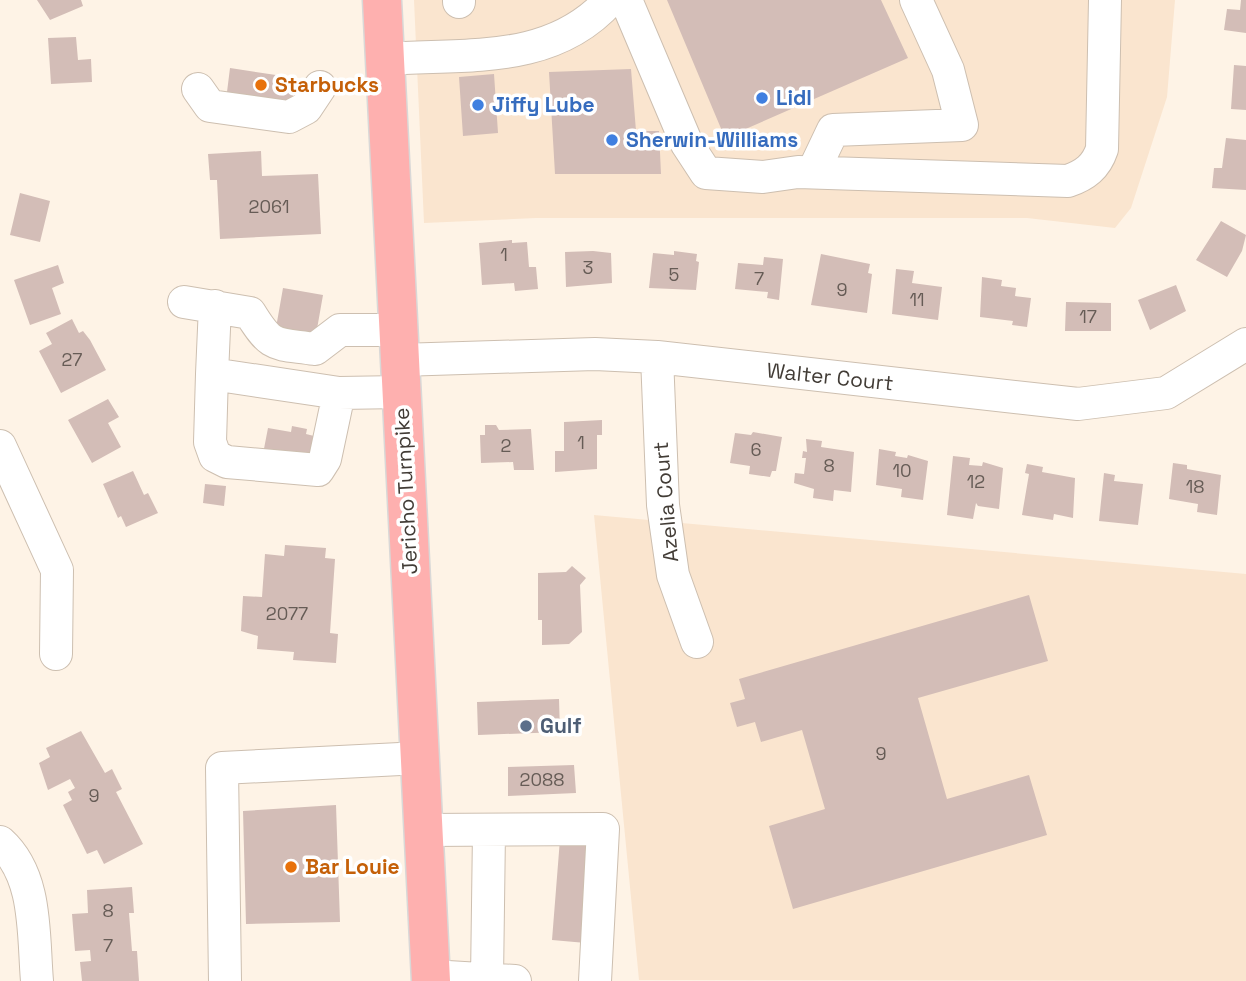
<svg xmlns="http://www.w3.org/2000/svg" width="1246" height="981" font-family="'Space Grotesk',sans-serif">
	<style>
		.built { fill: #fae5cf }
		.building { fill: #d3bdb7 }
		.lines { fill: none; stroke-linecap: round; stroke-linejoin: round }
		.minor-casing { stroke: #cdbfb0; stroke-width: 34 }
		.major-casing { stroke: #d9d8d7; stroke-width: 41 }
		.minor { stroke: #fff; stroke-width: 32 }
		.major { stroke: #feb0af; stroke-width: 38 }
		.food-dot { fill: #e8710a; stroke: #fff; stroke-width: 2.5 }
		.shop-dot { fill: #3f7fe0; stroke: #fff; stroke-width: 2.5 }
		.service-dot { fill: #5c6f8a; stroke: #fff; stroke-width: 2.5 }
		.labels { text-anchor: middle; stroke-width: 7; stroke-linejoin: round; paint-order: stroke }
		.number-label { font-size: 18px; fill: #665c56 }
		.food-label { font-size: 21px; font-weight: bold; fill: #c56008; stroke: #fff; text-anchor: start }
		.shop-label { font-size: 21px; font-weight: bold; fill: #366cbe; stroke: #fff; text-anchor: start }
		.street-label { font-size: 21px; fill: #423c36; stroke: #fff }
		.service-label { font-size: 21px; font-weight: bold; fill: #4e5e75; stroke: #fff; text-anchor: start }
	</style>
	<rect width="100%" height="100%" fill="#fef3e6"/>
	<path class="built" d="M 414,0 L 1175,0 L 1167,97 L 1131,208 L 1115,228 L 1027,218 L 536,218 L 424,223 Z
		M 594,515 L 1246,574 L 1246,981 L 639,980 Z"/>
	<path class="building" d="M 37,0 L 81,0 L 83,6 L 50,20 Z
		M 667,0 L 881,0 L 908,58 L 725,138 Z
		M 1241,0 L 1246,0 L 1246,33 L 1224,30 L 1227,9 L 1240,10 Z
		M 76,37 L 78,60 L 91,59 L 92,82 L 51,84 L 48,38 Z
		M 1234,65 L 1246,66 L 1246,110 L 1231,109 Z
		M 230,68 L 296,78 L 292,101 L 227,92 Z
		M 631,69 L 636,131 L 659,131 L 661,174 L 555,174 L 549,72 Z
		M 494,74 L 498,133 L 463,136 L 459,77 Z
		M 1226,138 L 1246,140 L 1246,190 L 1212,188 L 1214,168 L 1222,168 Z
		M 261,151 L 262,176 L 318,174 L 321,234 L 220,239 L 217,180 L 210,180 L 208,154 Z
		M 20,193 L 50,201 L 40,242 L 10,235 Z
		M 1221,221 L 1246,235 L 1242,251 L 1227,277 L 1196,260 Z
		M 512,240 L 512,243 L 527,242 L 529,267 L 536,267 L 538,289 L 515,291 L 514,283 L 482,285 L 479,243 Z
		M 593,251 L 611,253 L 612,283 L 566,287 L 565,252 Z
		M 674,251 L 697,254 L 696,261 L 699,262 L 696,290 L 649,288 L 653,253 L 674,255 Z
		M 821,254 L 870,264 L 868,273 L 872,274 L 867,313 L 811,305 Z
		M 764,257 L 783,259 L 779,300 L 767,298 L 768,292 L 735,289 L 738,263 L 763,265 Z
		M 58,265 L 64,283 L 52,288 L 61,314 L 30,325 L 14,280 Z
		M 896,269 L 914,271 L 912,283 L 942,287 L 938,320 L 892,314 Z
		M 982,277 L 1002,280 L 1001,286 L 1016,288 L 1015,296 L 1031,298 L 1027,327 L 1012,325 L 1013,321 L 980,317 Z
		M 1176,285 L 1186,311 L 1150,330 L 1138,300 Z
		M 283,288 L 323,295 L 314,346 L 274,339 Z
		M 1066,302 L 1111,303 L 1111,331 L 1065,331 Z
		M 72,319 L 79,333 L 83,331 L 90,340 L 106,370 L 61,393 L 39,351 L 52,344 L 46,333 Z
		M 108,399 L 119,417 L 108,423 L 121,447 L 92,463 L 68,420 Z
		M 602,420 L 602,435 L 597,435 L 597,469 L 555,472 L 555,451 L 564,451 L 564,422 Z
		M 485,425 L 496,425 L 499,430 L 531,429 L 534,470 L 514,470 L 513,462 L 481,463 L 480,435 L 485,435 Z
		M 292,426 L 307,429 L 306,434 L 318,437 L 312,469 L 262,459 L 268,428 L 291,432 Z
		M 753,432 L 782,437 L 776,471 L 772,471 L 770,477 L 749,474 L 750,466 L 730,463 L 735,433 L 751,435 Z
		M 806,439 L 822,441 L 821,447 L 854,452 L 851,492 L 834,490 L 833,501 L 813,498 L 814,489 L 794,483 L 795,473 L 804,474 L 806,458 L 802,458 L 803,451 L 807,452 Z
		M 879,449 L 896,452 L 895,456 L 907,458 L 908,455 L 928,461 L 923,500 L 901,497 L 902,489 L 876,485 Z
		M 953,456 L 970,458 L 969,465 L 982,466 L 983,462 L 1003,468 L 999,509 L 978,506 L 976,503 L 973,519 L 947,515 Z
		M 1173,463 L 1187,465 L 1187,469 L 1221,475 L 1217,515 L 1197,512 L 1198,504 L 1169,499 Z
		M 1027,464 L 1043,467 L 1042,472 L 1075,478 L 1073,518 L 1054,514 L 1053,520 L 1022,515 L 1029,474 L 1025,473 Z
		M 133,471 L 144,495 L 148,493 L 158,513 L 126,527 L 121,516 L 118,518 L 103,484 Z
		M 1104,473 L 1115,475 L 1114,481 L 1143,484 L 1138,525 L 1099,521 Z
		M 205,484 L 226,486 L 224,506 L 203,503 Z
		M 285,545 L 326,548 L 325,558 L 335,559 L 330,633 L 338,634 L 336,663 L 293,660 L 294,652 L 257,649 L 258,636 L 241,631 L 243,596 L 262,597 L 265,554 L 284,556 Z
		M 572,566 L 586,578 L 580,585 L 582,632 L 569,644 L 542,645 L 542,620 L 538,620 L 538,573 L 566,572 Z
		M 1029,595 L 1048,661 L 918,698 L 947,799 L 1029,775 L 1047,835 L 793,909 L 769,826 L 825,809 L 802,730 L 761,742 L 755,722 L 737,727 L 730,703 L 745,699 L 739,679 Z
		M 559,699 L 560,732 L 478,735 L 477,702 Z
		M 81,731 L 105,773 L 112,769 L 122,789 L 116,792 L 143,844 L 104,864 L 97,850 L 87,854 L 63,805 L 72,800 L 68,792 L 75,788 L 70,779 L 48,790 L 39,763 L 50,757 L 46,748 Z
		M 574,765 L 576,793 L 508,796 L 508,767 Z
		M 336,805 L 340,922 L 246,924 L 243,811 Z
		M 560,839 L 594,841 L 586,943 L 552,940 Z
		M 132,887 L 134,913 L 129,913 L 132,951 L 137,951 L 139,981 L 82,981 L 80,962 L 91,961 L 90,950 L 75,951 L 72,914 L 88,913 L 87,890 Z"/>
	<g class="lines">
		<g class="minor-casing">
			<path id="minor" d="M 459,0 L 459,2
				M 626,0 L 687,144 L 706,173 L 763,177 L 798,172 L 1068,181 C 1085,175 1096,167 1102,149 L 1105,0
				M 385,59 C 465,53 551,66 610,0
				M 198,89 L 210,106 L 289,117 L 306,108 L 320,87
				M 813,172 L 833,130 L 962,125 L 948,70 L 916,0
				M 184,302 L 250,313 C 272,349 275,343 315,349 L 340,330 L 398,330
				M 657,357 L 663,505 L 673,575 L 697,642
				M 400,360 L 595,354 L 657,357 L 1078,404 L 1166,393 L 1246,344
				M 212,374 L 215,306
				M 339,393 L 325,459 L 318,470 L 227,462 L 215,456 L 210,442 L 212,374 L 339,393 L 401,392
				M 0,446 L 57,570 L 56,654
				M 424,830 L 603,829 L 595,981
				M 0,842 C 38,876 33,935 37,981
				M 431,976 L 515,981
				M 487,979 L 489,831
				M 225,981 L 222,768 L 420,758"/>
		</g>
		<g class="major-casing">
			<path id="major" d="M 382,0 L 431,981"/>
		</g>
		<use href="#minor" class="minor"/>
		<use href="#major" class="major"/>
	</g>
	<g class="food-dot">
		<circle cx="261" cy="85" r="7"/>
		<circle cx="291" cy="867" r="7"/>
	</g>
	<g class="shop-dot">
		<circle cx="762" cy="98" r="7"/>
		<circle cx="478" cy="105" r="7"/>
		<circle cx="612" cy="140" r="7"/>
	</g>
	<circle class="service-dot" cx="526" cy="726" r="7"/>
	<g class="labels">
		<g class="number-label">
			<text x="269" y="213">2061</text>
			<text x="504" y="261">1</text>
			<text x="588" y="274">3</text>
			<text x="674" y="281">5</text>
			<text x="759" y="285">7</text>
			<text x="842" y="296">9</text>
			<text x="917" y="306">11</text>
			<text x="1088" y="323">17</text>
			<text x="72" y="366">27</text>
			<text x="581" y="449">1</text>
			<text x="506" y="452">2</text>
			<text x="756" y="456">6</text>
			<text x="829" y="472">8</text>
			<text x="902" y="477">10</text>
			<text x="976" y="488">12</text>
			<text x="1195" y="493">18</text>
			<text x="287" y="620">2077</text>
			<text x="881" y="760">9</text>
			<text x="542" y="786">2088</text>
			<text x="94" y="802">9</text>
			<text x="108" y="917">8</text>
			<text x="108" y="952">7</text>
		</g>
		<g class="food-label">
			<text x="275" y="92">Starbucks</text>
			<text x="305" y="874">Bar Louie</text>
		</g>
		<g class="shop-label">
			<text x="776" y="105">Lidl</text>
			<text x="492" y="112">Jiffy Lube</text>
			<text x="626" y="147">Sherwin-Williams</text>
		</g>
		<g class="street-label">
			<text transform="translate(830 377) rotate(6)" y="7">Walter Court</text>
			<text transform="translate(406 491) rotate(-93)" y="7">Jericho Turnpike</text>
			<text transform="translate(666 502) rotate(-95)" y="7">Azelia Court</text>
		</g>
		<g class="service-label">
			<text x="540" y="733">Gulf</text>
		</g>
	</g>
</svg>
